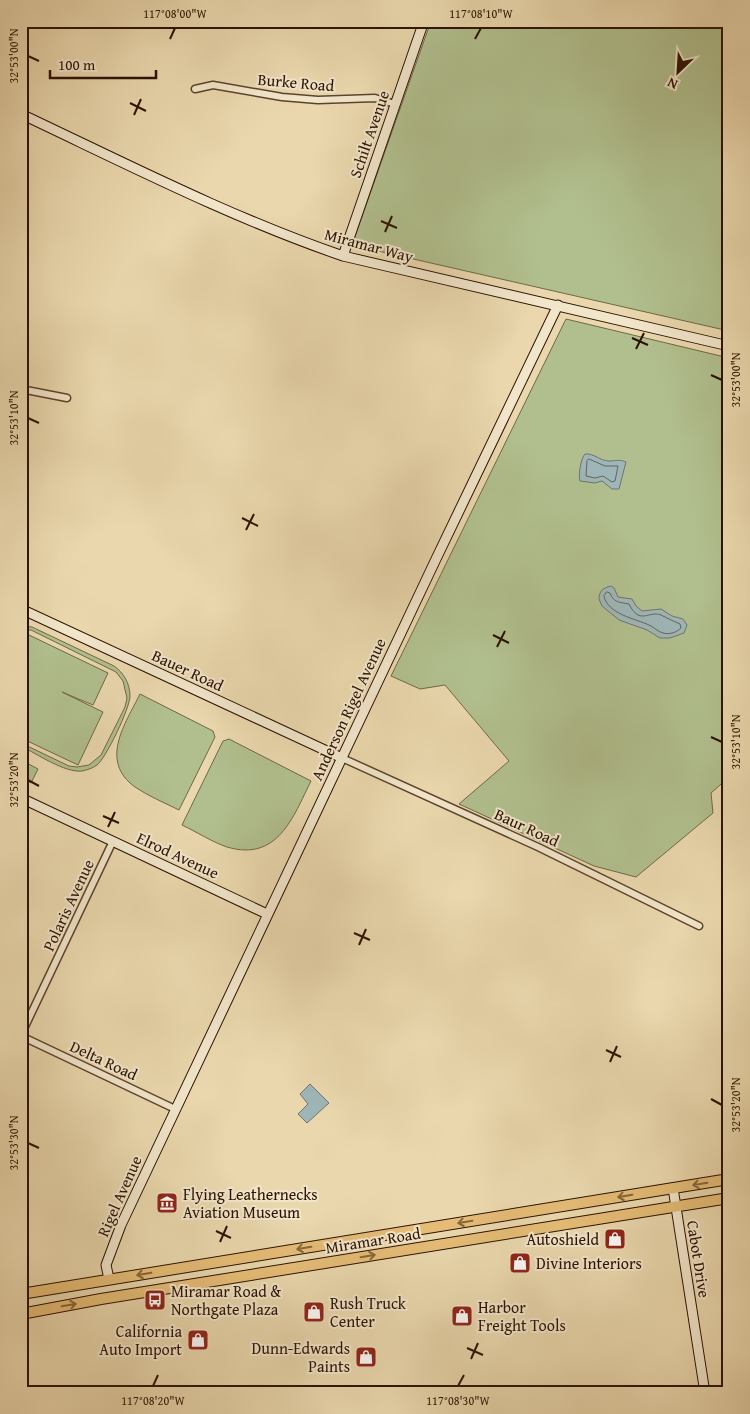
<svg xmlns="http://www.w3.org/2000/svg" width="750" height="1414" font-family="'Gentium Book Plus',serif">
	<style>
		.green { fill: #b1bf8e; stroke: #6e6847 }
		.water { fill: #9eb6b7; stroke: #70746e }
		.lines { fill: none; stroke-linecap: round; stroke-linejoin: round }
		.shore { stroke: #65645c; stroke-width: 1 }
		.street-casing { stroke: #5c432b; stroke-width: 9 }
		.secondary-casing { stroke: #2c1200; stroke-width: 11 }
		.primary-casing { stroke: #2c1200; stroke-width: 12 }
		.street { stroke: #f1e5ca; stroke-width: 6 }
		.secondary { stroke: #f1e5ca; stroke-width: 9 }
		.primary { stroke: #e5bc76; stroke-width: 10 }
		.oneway { stroke: #88673b }
		.ticks { fill: none; stroke: #2c1200; stroke-width: 2 }
		.labels { text-anchor: middle; stroke-width: 4; stroke-linejoin: round; paint-order: stroke }
		.street-label { font-size: 16px; fill: #2c1200; stroke: #f1e5ca }
		.poi-label { font-size: 16px; fill: #2c1200; stroke: #f1e5ca; text-anchor: start }
		.neatline { fill: none; stroke: #2c1200; stroke-width: 2 }
		.ticks-label { font-size: 12px; text-anchor: middle; fill: #2c1200 }
	</style>
	<rect width="100%" height="100%" fill="#ead7ad"/>
	<filter id="stains"><feTurbulence type="fractalNoise" baseFrequency=".004" numOctaves="4"/><feColorMatrix values="0 0 0 0 .2 0 0 0 0 .09 0 0 0 0 .02 0 0 0 .5 -.17"/></filter>
	<radialGradient id="worn" r=".72"><stop offset=".6" stop-color="#630" stop-opacity="0"/><stop offset="1" stop-color="#630" stop-opacity=".3"/></radialGradient>
	<path class="green" d="M 431,21 L 729,21 L 729,331 L 352,245 Z
		M 566,319 L 729,358 L 729,777 L 711,793 L 713,813 L 636,877 L 594,866 L 459,804 L 509,761 L 445,685 L 420,689 L 391,676 Z
		M 21,626 L 32,627 L 114,666 C 124,673 130,684 130,696 C 130,708 106,758 97,765 C 93,768 87,770 82,771 C 65,773 37,754 21,746 L 21,743 L 69,766 L 77,767 L 89,765 L 101,755 L 125,707 L 127,698 L 123,681 L 116,672 L 31,630 L 21,630 Z
		M 29,635 L 108,673 L 93,705 L 62,692 L 103,712 L 78,765 L 21,738 L 21,643 L 24,638 Z
		M 140,694 L 213,731 L 215,737 L 179,810 C 165,803 148,796 135,787 C 99,761 125,724 140,694 Z
		M 229,739 L 311,781 C 293,817 278,862 227,847 C 212,842 197,832 182,825 L 223,741 Z
		M 21,760 L 38,769 L 31,783 L 21,778 Z"/>
	<path class="water" d="M 585,454 C 594,453 600,461 609,461 C 616,461 619,459 626,462 L 619,489 L 612,489 L 602,481 L 595,483 L 580,481 C 578,475 581,458 585,454 Z
		M 611,586 L 614,588 L 618,597 L 632,599 L 636,606 L 642,611 L 661,609 L 672,616 L 683,619 L 687,625 L 684,633 L 670,638 L 660,638 L 647,630 L 619,620 L 602,606 L 599,599 C 599,591 603,588 611,586 Z
		M 310,1084 L 329,1103 L 307,1123 L 298,1114 L 308,1104 L 300,1094 Z"/>
	<g class="lines">
		<path class="shore" d="M 589,459 L 605,466 L 618,466 L 615,481 L 612,482 L 603,476 L 595,478 L 586,476 L 587,461 Z
			M 607,592 L 610,593 C 614,603 619,602 629,604 C 640,626 649,610 661,615 C 667,618 673,621 680,624 L 681,628 C 677,632 670,635 663,633 C 658,632 654,627 649,625 C 636,619 607,614 604,596 Z"/>
		<g class="street-casing">
			<path id="street" d="M 195,89 L 213,85 L 282,97 L 318,100 L 375,98 L 395,104
				M 21,389 L 67,398
				M 342,758 L 538,847 L 699,926
				M 21,1035 L 113,841
				M 21,1036 L 175,1109"/>
		</g>
		<g class="secondary-casing">
			<path id="secondary" d="M 21,114 C 127,164 232,218 343,256 L 729,346
				M 343,256 L 424,21
				M 21,609 L 342,758
				M 21,798 L 267,914
				M 673,1188 L 705,1393
				M 109,1279 L 106,1265 L 121,1225 L 436,559 L 558,305"/>
		</g>
		<g class="primary-casing">
			<path id="primary" d="M 21,1294 L 729,1179
				M 21,1314 L 101,1299 L 729,1198"/>
		</g>
		<use href="#street" class="street"/>
		<use href="#secondary" class="secondary"/>
		<use href="#primary" class="primary"/>
	</g>
	<defs><path id="oneway-shaft" d="M-6 0H5M1.5-3L5.5 0L1.5 3" fill="none" stroke-width="1.6" stroke-linecap="round" stroke-linejoin="round" transform="scale(1.25)"/></defs>
	<g class="oneway">
		<use href="#oneway-shaft" transform="translate(700 1184) rotate(170)"/>
		<use href="#oneway-shaft" transform="translate(625 1196) rotate(171)"/>
		<use href="#oneway-shaft" transform="translate(465 1222) rotate(171)"/>
		<use href="#oneway-shaft" transform="translate(304 1248) rotate(171)"/>
		<use href="#oneway-shaft" transform="translate(368 1256) rotate(-9)"/>
		<use href="#oneway-shaft" transform="translate(144 1274) rotate(171)"/>
		<use href="#oneway-shaft" transform="translate(69 1305) rotate(-10)"/>
	</g>
	<path class="ticks" d="M 170,39 L 175,28M 475,39 L 481,28M 28,56 L 39,61M 130,103 L 146,111M 134,115 L 141,99M 381,221 L 397,228M 385,232 L 392,216M 632,338 L 648,345M 636,349 L 644,333M 711,375 L 722,380M 28,418 L 39,423M 242,518 L 258,526M 246,530 L 254,514M 493,635 L 509,643M 497,647 L 505,631M 711,737 L 722,742M 28,780 L 39,786M 103,816 L 119,823M 108,827 L 115,812M 354,933 L 370,940M 359,945 L 366,929M 606,1050 L 621,1057M 610,1062 L 617,1046M 711,1099 L 722,1105M 28,1143 L 39,1148M 216,1231 L 231,1238M 220,1242 L 227,1226M 467,1348 L 483,1355M 471,1359 L 478,1343M 153,1386 L 158,1375M 458,1386 L 464,1375"/>
	<defs>
		<g id="museum-square" transform="scale(1.125)"><rect x="-9" y="-9" width="18" height="18" rx="4" fill="#8f2418" stroke="#f1e5ca"/><path d="M0-6L6-3V-2H-6V-3ZM-5-1h2V3h-2ZM-1-1h2V3h-2ZM3-1h2V3H3ZM-6 4H6V6H-6Z" fill="#fff"/></g>
		<g id="shop-square" transform="scale(1.125)"><rect x="-9" y="-9" width="18" height="18" rx="4" fill="#8f2418" stroke="#f1e5ca"/><path d="M-5-2.5h2.3a2.7 3.5 0 0 1 5.4 0H5L5.5 6h-11ZM-1.5-2.5h3a1.5 2.3 0 0 0-3 0Z" fill="#fff"/></g>
		<g id="bus-square" transform="scale(1.125)"><rect x="-9" y="-9" width="18" height="18" rx="4" fill="#8f2418" stroke="#f1e5ca"/><path d="M-5-6H5V4H4V6H2V4H-2V6H-4V4H-5ZM-3.5-4V0h7V-4ZM-3.5 1.2v1.5H-2V1.2ZM2 1.2v1.5H3.5V1.2Z" fill="#fff"/></g>
	</defs>
	<g fill-rule="evenodd">
		<use href="#museum-square" x="167" y="1203"/>
		<use href="#shop-square" x="615" y="1239"/>
		<use href="#shop-square" x="520" y="1263"/>
		<use href="#bus-square" x="155" y="1300"/>
		<use href="#shop-square" x="314" y="1312"/>
		<use href="#shop-square" x="462" y="1316"/>
		<use href="#shop-square" x="198" y="1340"/>
		<use href="#shop-square" x="366" y="1357"/>
	</g>
	<g class="labels">
		<g class="street-label">
			<text transform="translate(296 82) rotate(5)" y="6">Burke Road</text>
			<text transform="translate(369 134) rotate(-71)" y="6">Schilt Avenue</text>
			<text transform="translate(369 245) rotate(15)" y="6">Miramar Way</text>
			<text transform="translate(188 670) rotate(25)" y="6">Bauer Road</text>
			<text transform="translate(348 709) rotate(-65)" y="6">Anderson Rigel Avenue</text>
			<text transform="translate(527 827) rotate(25)" y="6">Baur Road</text>
			<text transform="translate(178 855) rotate(25)" y="6">Elrod Avenue</text>
			<text transform="translate(68 905) rotate(-65)" y="6">Polaris Avenue</text>
			<text transform="translate(104 1060) rotate(25)" y="6">Delta Road</text>
			<text transform="translate(119 1196) rotate(-66)" y="6">Rigel Avenue</text>
			<text transform="translate(373 1240) rotate(-9)" y="6">Miramar Road</text>
			<text transform="translate(699 1259) rotate(81)" y="6">Cabot Drive</text>
		</g>
		<g class="poi-label">
			<text x="183" y="1200">Flying Leathernecks<tspan x="183" dy="18">Aviation Museum</tspan></text>
			<text x="599" y="1245" text-anchor="end">Autoshield</text>
			<text x="536" y="1269">Divine Interiors</text>
			<text x="171" y="1297">Miramar Road &amp;<tspan x="171" dy="18">Northgate Plaza</tspan></text>
			<text x="330" y="1309">Rush Truck<tspan x="330" dy="18">Center</tspan></text>
			<text x="478" y="1313">Harbor<tspan x="478" dy="18">Freight Tools</tspan></text>
			<text x="182" y="1337" text-anchor="end">California<tspan x="182" dy="18">Auto Import</tspan></text>
			<text x="350" y="1354" text-anchor="end">Dunn-Edwards<tspan x="350" dy="18">Paints</tspan></text>
		</g>
	</g>
	<rect width="750" height="1414" fill="none" stroke="#ead7ad" stroke-width="55"/>
	<g transform="translate(678 72) rotate(205)" stroke="#f1e5ca" stroke-width="4" paint-order="stroke">
	<path d="M0-4L9 19L0 12L-9 19Z" fill="#2c1200"/>
	<text y="-8" font-size="14" font-weight="bold" text-anchor="middle" fill="#2c1200">N</text>
	</g>
	<path d="M50 70v8h106v-8" fill="none" stroke="#2c1200" stroke-width="2.5"/>
	<text x="58" y="70" font-size="15" fill="#2c1200" stroke="#f1e5ca" stroke-width="4" paint-order="stroke">100 m</text>
	<rect x="28" y="28" width="694" height="1358" class="neatline"/>
	<g class="ticks-label">
		<text x="175" y="18">117°08'00"W</text>
		<text x="481" y="18">117°08'10"W</text>
		<text transform="translate(14 56) rotate(-90)" y="4">32°53'00"N</text>
		<text transform="translate(736 380) rotate(-90)" y="4">32°53'00"N</text>
		<text transform="translate(14 418) rotate(-90)" y="4">32°53'10"N</text>
		<text transform="translate(736 742) rotate(-90)" y="4">32°53'10"N</text>
		<text transform="translate(14 780) rotate(-90)" y="4">32°53'20"N</text>
		<text transform="translate(736 1105) rotate(-90)" y="4">32°53'20"N</text>
		<text transform="translate(14 1143) rotate(-90)" y="4">32°53'30"N</text>
		<text x="153" y="1405">117°08'20"W</text>
		<text x="458" y="1405">117°08'30"W</text>
	</g>
	<rect width="100%" height="100%" filter="url(#stains)"/>
	<rect width="100%" height="100%" fill="url(#worn)"/>
</svg>
